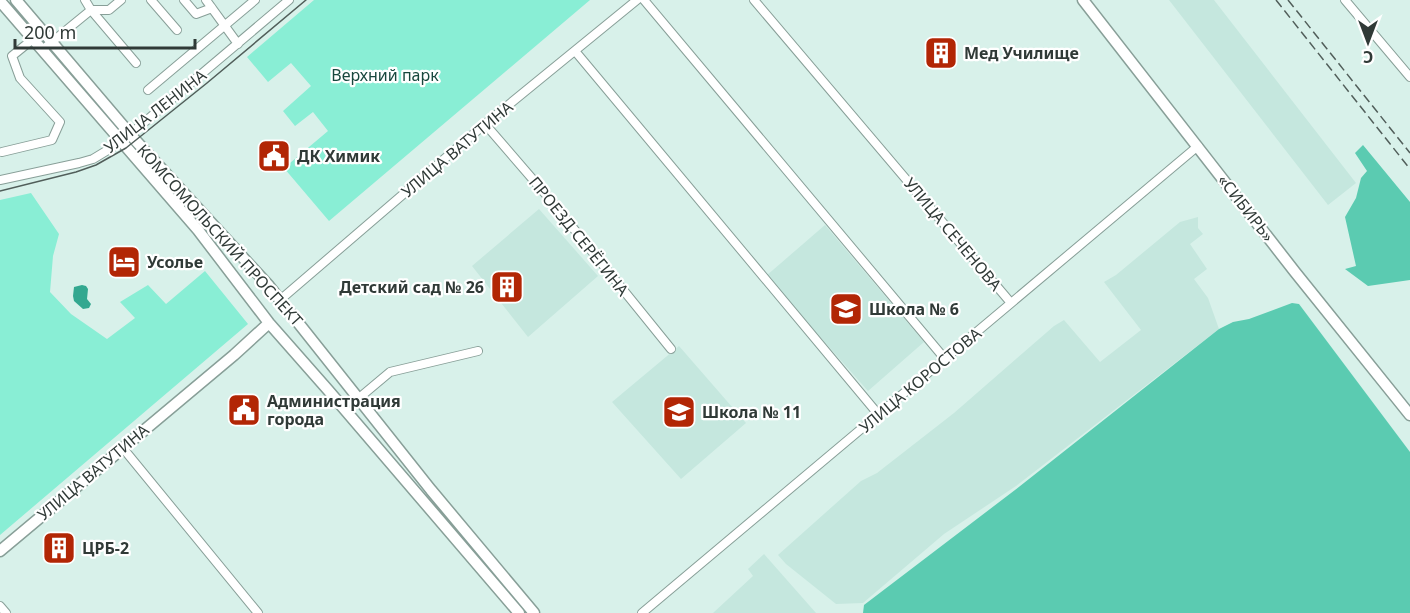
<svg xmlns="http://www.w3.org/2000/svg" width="1410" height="613" font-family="'Noto Sans',sans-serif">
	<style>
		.built { fill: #c5e7de }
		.green { fill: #89eed5 }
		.forest { fill: #5bcbb1 }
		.water { fill: #33a890 }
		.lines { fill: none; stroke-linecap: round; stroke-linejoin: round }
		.minor-casing { stroke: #889f98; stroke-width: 10 }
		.major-casing { stroke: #889f98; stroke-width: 13 }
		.minor { stroke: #fff; stroke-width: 8 }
		.major { stroke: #fff; stroke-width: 10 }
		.tram { stroke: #515e5a; stroke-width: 1.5 }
		.rail { stroke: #515e5a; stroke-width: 1.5; stroke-dasharray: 9 4.5; stroke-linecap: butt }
		.labels { text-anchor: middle; stroke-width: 4.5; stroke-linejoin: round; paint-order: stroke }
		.poi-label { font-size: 16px; font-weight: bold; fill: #303a37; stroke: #fff; text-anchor: start }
		.park-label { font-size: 16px; fill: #18483e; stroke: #fff }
		.street-label { font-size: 16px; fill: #303a37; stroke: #fff }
	</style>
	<rect width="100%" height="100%" fill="#d8f1ea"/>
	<path class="built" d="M 1169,0 L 1214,0 L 1356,183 L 1328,205 Z
		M 539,209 L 598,276 L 528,337 L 472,266 Z
		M 1198,217 L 1198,228 L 1203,234 L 1190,244 L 1207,269 L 1194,279 L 1208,298 L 1219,329 L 1016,486 L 944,534 L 863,603 L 836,604 L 786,564 L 778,555 L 861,481 L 877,473 L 954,413 L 1054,326 L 1064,320 L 1100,362 L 1141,330 L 1104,282 L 1116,275 L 1180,222 Z
		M 825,225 L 924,342 L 868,391 L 766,276 Z
		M 679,346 L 746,423 L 681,479 L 612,402 Z
		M 764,554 L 816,613 L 713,613 L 753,576 L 748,569 Z"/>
	<path class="green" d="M 314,0 L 590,0 L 329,221 L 284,168 L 328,131 L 313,112 L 295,126 L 283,111 L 311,86 L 291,63 L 268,82 L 247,57 Z
		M 31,193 L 59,234 L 53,256 L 50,292 L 71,314 L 107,339 L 135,318 L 120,302 L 148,285 L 166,304 L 205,271 L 248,324 L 0,535 L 0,200 Z"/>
	<path class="forest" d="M 1363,145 L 1410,202 L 1410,280 L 1368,286 L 1345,269 L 1356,266 L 1345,217 L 1356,198 L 1361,178 L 1367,171 L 1355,153 Z
		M 1292,303 L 1299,304 L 1410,452 L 1410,613 L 863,613 L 864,605 L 1015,490 L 1219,329 L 1233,322 L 1249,319 Z"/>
	<path class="water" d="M 82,285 L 86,286 L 88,289 L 87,299 L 91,304 L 89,308 L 83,309 L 74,301 L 73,296 L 74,287 Z"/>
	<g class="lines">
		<g class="minor-casing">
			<path id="minor" d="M 151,0 L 177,30
				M 184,0 L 196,14 L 212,8
				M 206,0 L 238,44
				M 644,0 L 945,359
				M 754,0 L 1011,303
				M 1345,0 L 1410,77
				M 91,10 L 136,63
				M 91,10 L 109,10 L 121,0
				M 42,50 L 91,10 L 85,0
				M 575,51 L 878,414
				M 148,90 L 255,0
				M 485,124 L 548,197 L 671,349
				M 2,152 L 52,140 L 60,122 L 20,78 L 12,56 L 33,39
				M 0,180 L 79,163 L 93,159 L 121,142 L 289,0
				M 280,300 L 485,124 L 637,0
				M 359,398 L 390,372 L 478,351
				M 122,447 L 258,613
				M 0,606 L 6,613
				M 642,613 L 1198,146"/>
		</g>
		<g class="major-casing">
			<path id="major" d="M 16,0 L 136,141 L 269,286 L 431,490 L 534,613
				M 1083,0 L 1295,272 L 1410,415
				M 0,1 L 198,230 L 269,323 L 328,390 L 519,613
				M 0,551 L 234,355 L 269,323"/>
		</g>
		<use href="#minor" class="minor"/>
		<use href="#major" class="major"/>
		<path class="tram" d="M 0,191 L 76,172 L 96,165 L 126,148 L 207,83 L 306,0"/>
		<path class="rail" d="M 1276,0 L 1410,169
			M 1288,0 L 1410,153"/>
	</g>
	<defs>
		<g id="building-square" transform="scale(1.725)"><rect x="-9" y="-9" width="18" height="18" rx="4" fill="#b22605" stroke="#fff"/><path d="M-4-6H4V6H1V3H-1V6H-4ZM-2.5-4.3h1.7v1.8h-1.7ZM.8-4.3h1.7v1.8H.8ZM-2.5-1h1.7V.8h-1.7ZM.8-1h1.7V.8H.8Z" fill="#fff"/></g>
		<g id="civic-square" transform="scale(1.725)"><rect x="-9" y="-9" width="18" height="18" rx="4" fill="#b22605" stroke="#fff"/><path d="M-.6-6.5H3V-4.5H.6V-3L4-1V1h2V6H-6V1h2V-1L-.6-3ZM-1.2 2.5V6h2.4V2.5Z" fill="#fff"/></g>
		<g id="hotel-square" transform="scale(1.725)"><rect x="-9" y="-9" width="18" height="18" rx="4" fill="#b22605" stroke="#fff"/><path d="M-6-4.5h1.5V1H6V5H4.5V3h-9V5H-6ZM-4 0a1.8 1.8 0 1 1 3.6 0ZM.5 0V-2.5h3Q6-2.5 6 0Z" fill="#fff"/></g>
		<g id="school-square" transform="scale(1.725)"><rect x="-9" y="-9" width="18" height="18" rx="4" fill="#b22605" stroke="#fff"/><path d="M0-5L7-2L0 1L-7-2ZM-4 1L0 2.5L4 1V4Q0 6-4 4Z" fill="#fff"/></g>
	</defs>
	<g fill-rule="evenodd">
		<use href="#building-square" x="941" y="53"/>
		<use href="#civic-square" x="274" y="156"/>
		<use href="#hotel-square" x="124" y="262"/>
		<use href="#building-square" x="507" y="287"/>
		<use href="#school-square" x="846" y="309"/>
		<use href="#civic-square" x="244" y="410"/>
		<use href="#school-square" x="679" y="412"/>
		<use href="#building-square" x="59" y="548"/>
	</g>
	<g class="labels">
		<g class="poi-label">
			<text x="964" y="59">Мед Училище</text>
			<text x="297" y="162">ДК Химик</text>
			<text x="147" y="268">Усолье</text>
			<text x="484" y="293" text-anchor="end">Детский сад № 26</text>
			<text x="869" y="315">Школа № 6</text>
			<text x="267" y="407">Администрация<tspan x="267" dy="18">города</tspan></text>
			<text x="702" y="418">Школа № 11</text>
			<text x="82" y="554">ЦРБ-2</text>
		</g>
		<g class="park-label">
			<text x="385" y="81">Верхний парк</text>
		</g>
		<g class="street-label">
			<text transform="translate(155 111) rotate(-38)" y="6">УЛИЦА ЛЕНИНА</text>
			<text transform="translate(457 149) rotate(-40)" y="6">УЛИЦА ВАТУТИНА</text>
			<text transform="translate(1246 208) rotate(52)" y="6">«СИБИРЬ»</text>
			<text transform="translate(953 234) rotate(50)" y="6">УЛИЦА СЕЧЕНОВА</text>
			<text transform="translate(220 235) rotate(48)" y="6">КОМСОМОЛЬСКИЙ ПРОСПЕКТ</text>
			<text transform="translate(579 236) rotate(51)" y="6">ПРОЕЗД СЕРЁГИНА</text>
			<text transform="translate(920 380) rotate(-40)" y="6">УЛИЦА КОРОСТОВА</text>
			<text transform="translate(93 472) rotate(-40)" y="6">УЛИЦА ВАТУТИНА</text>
		</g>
	</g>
	<g transform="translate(1368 42) rotate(180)" stroke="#ffffff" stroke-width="4.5" paint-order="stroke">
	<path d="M0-4.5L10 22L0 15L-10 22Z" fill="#303a37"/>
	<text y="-9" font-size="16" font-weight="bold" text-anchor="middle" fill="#303a37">С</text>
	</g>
	<path d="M15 39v9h180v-9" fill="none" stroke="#303a37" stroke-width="3"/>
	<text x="24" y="39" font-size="18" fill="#303a37" stroke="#ffffff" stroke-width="4.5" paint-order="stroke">200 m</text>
</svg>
